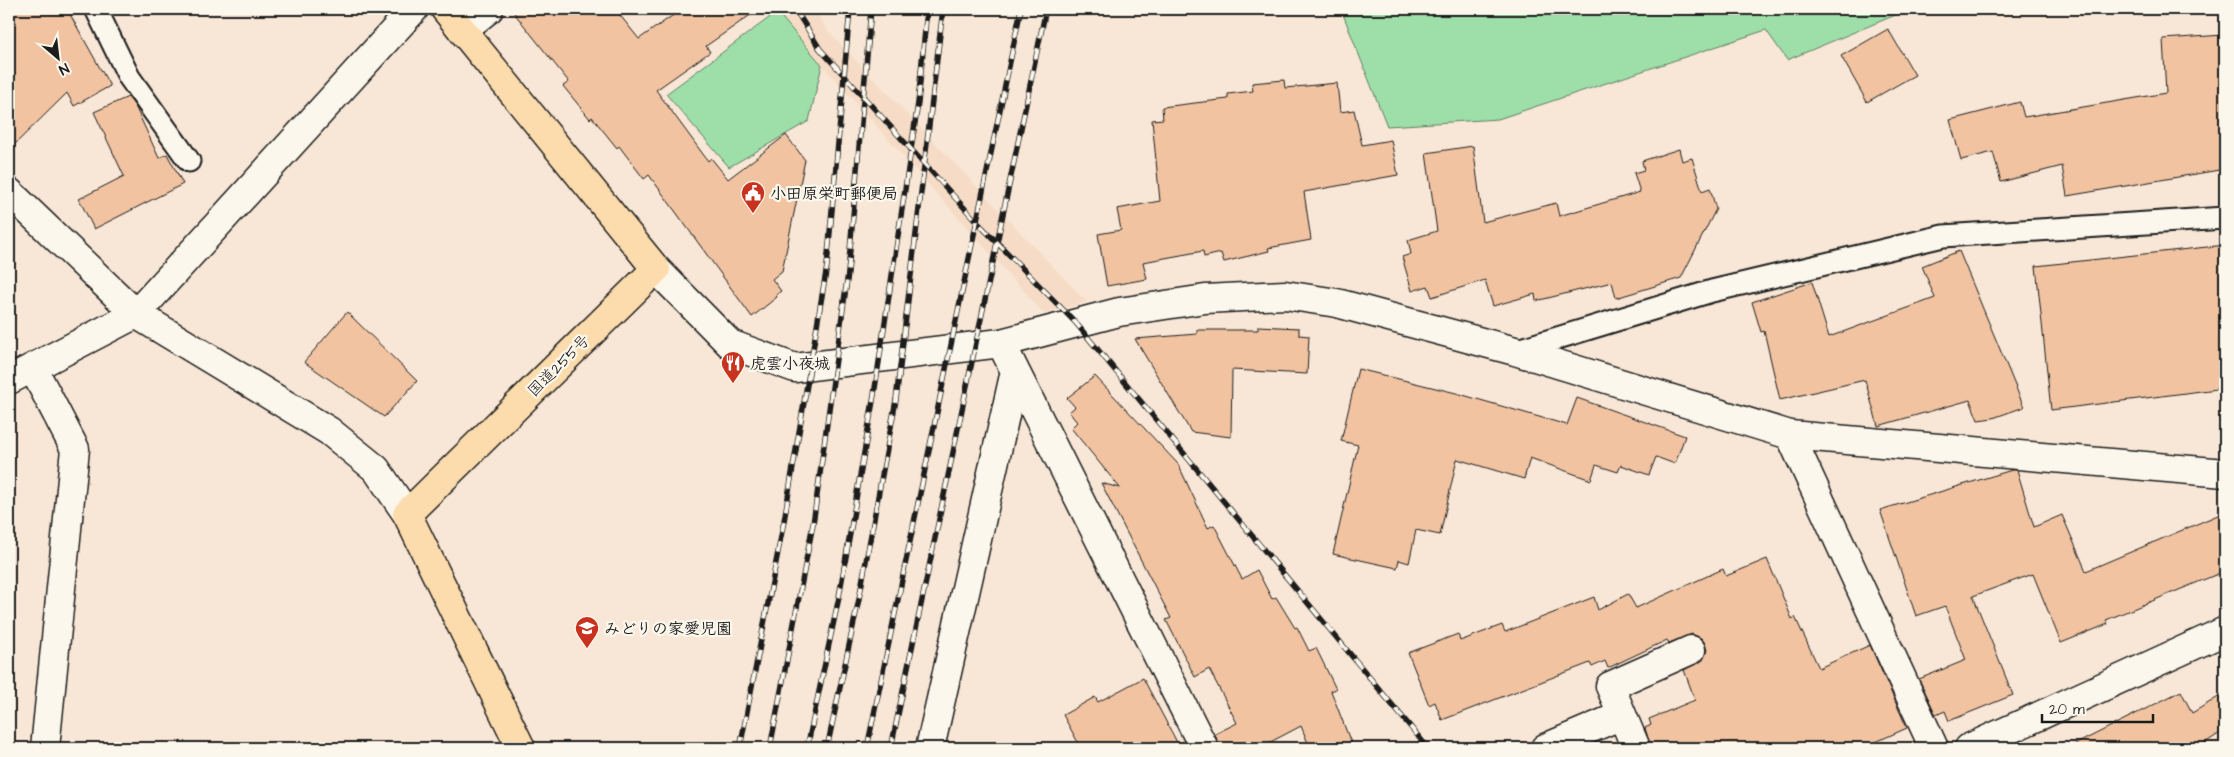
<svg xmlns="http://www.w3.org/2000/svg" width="2234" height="757" font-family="'Architects Daughter','Klee One',sans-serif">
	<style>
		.built { fill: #f6dcc6 }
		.green { fill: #9edfa9; stroke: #5d7e62 }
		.building { fill: #f1c3a1; stroke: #1c1c1c }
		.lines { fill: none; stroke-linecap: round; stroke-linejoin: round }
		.lane-casing { stroke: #1c1c1c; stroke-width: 25 }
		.street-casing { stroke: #1c1c1c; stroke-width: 31 }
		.secondary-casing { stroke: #1c1c1c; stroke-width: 31 }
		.highway-casing { stroke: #1c1c1c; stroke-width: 31 }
		.lane { stroke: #fbf7ec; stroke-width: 21 }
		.street { stroke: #fbf7ec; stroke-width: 28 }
		.secondary { stroke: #fbf7ec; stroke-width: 28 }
		.highway { stroke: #fcdcac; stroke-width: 28 }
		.rail-casing { stroke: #1c1c1c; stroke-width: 5.5 }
		.rail { stroke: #fbf7ec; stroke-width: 4; stroke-dasharray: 11; stroke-linecap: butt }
		.labels { text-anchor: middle; stroke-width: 4.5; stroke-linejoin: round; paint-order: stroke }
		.poi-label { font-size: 16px; font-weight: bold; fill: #1c1c1c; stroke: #fbf7ec; text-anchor: start }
		.street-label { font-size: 16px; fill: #1c1c1c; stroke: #fbf7ec }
	</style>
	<rect width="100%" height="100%" fill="#f8e7d6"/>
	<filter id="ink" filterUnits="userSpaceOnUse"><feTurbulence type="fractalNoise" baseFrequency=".02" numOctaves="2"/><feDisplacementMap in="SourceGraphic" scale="10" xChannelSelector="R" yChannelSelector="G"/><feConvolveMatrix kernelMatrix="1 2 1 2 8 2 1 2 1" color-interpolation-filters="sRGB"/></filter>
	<g filter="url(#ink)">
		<path class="built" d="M 770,9 L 814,9 L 828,31 L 1087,302 L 1044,314 L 822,65 L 777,12 L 774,15 Z"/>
		<path class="green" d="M 1341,9 L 1910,9 L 1787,60 L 1766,30 L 1498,119 L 1387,126 Z
			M 777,12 L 822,65 L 809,121 L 729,167 L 666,94 Z"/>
		<path class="building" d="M 9,9 L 67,9 L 110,86 L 74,106 L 67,93 L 9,150 Z
			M 511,9 L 615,9 L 639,39 L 682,9 L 759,9 L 706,46 L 710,52 L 656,90 L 708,161 L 711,158 L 728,179 L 786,135 L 805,160 L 782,271 L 772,279 L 781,291 L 776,295 L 777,297 L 752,317 L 649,175 L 644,179 L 619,146 L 617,148 L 592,117 L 590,119 L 563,86 L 569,82 Z
			M 1888,29 L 1915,75 L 1867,102 L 1841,56 Z
			M 2224,35 L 2225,169 L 2067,196 L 2062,166 L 2001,182 L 1993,152 L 1961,160 L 1950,120 L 2020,102 L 2024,117 L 2166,93 L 2163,39 Z
			M 1284,80 L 1285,88 L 1337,83 L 1340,112 L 1354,110 L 1362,145 L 1391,140 L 1398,175 L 1304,192 L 1311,240 L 1268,248 L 1269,251 L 1224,262 L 1221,253 L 1204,257 L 1203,251 L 1143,262 L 1147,279 L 1107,286 L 1098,234 L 1121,230 L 1117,209 L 1160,201 L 1152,120 L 1163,119 L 1162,107 L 1228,99 L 1228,94 L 1253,91 L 1252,83 Z
			M 128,97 L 135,106 L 159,158 L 167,154 L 183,184 L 94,229 L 79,199 L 124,176 L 94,112 Z
			M 1473,146 L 1483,222 L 1556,203 L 1559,216 L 1640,192 L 1634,173 L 1644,170 L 1642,161 L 1679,149 L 1682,161 L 1692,158 L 1702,191 L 1710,188 L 1716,209 L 1681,278 L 1616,298 L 1612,282 L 1536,301 L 1535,294 L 1493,306 L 1485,280 L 1432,297 L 1428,286 L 1412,291 L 1402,257 L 1411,254 L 1408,240 L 1437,231 L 1426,153 Z
			M 2225,245 L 2225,388 L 2051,410 L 2036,266 Z
			M 1959,251 L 2024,407 L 1993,418 L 1978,420 L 1970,400 L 1878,426 L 1865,380 L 1780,400 L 1764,331 L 1761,332 L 1752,302 L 1812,282 L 1829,337 L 1935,298 L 1922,266 Z
			M 347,312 L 417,381 L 384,417 L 304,362 Z
			M 1258,326 L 1299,328 L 1299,335 L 1309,336 L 1307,374 L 1232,370 L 1231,437 L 1191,432 L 1135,339 L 1197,334 L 1197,330 L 1258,330 Z
			M 1358,369 L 1456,393 L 1567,425 L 1577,398 L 1685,436 L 1675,464 L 1656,457 L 1649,475 L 1621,465 L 1618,472 L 1596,465 L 1591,480 L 1530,458 L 1524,479 L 1457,459 L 1440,535 L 1416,530 L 1409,563 L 1399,560 L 1397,568 L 1333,554 L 1358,445 L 1341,441 Z
			M 1095,376 L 1178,464 L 1208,528 L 1214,525 L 1242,579 L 1257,570 L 1272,599 L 1276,597 L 1295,628 L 1297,627 L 1309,651 L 1316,648 L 1336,689 L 1331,691 L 1353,748 L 1310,748 L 1301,726 L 1259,748 L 1220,748 L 1215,734 L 1237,723 L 1209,669 L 1195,677 L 1166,620 L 1171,618 L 1101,483 L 1120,488 L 1071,428 L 1077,422 L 1069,412 L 1075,407 L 1067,398 Z
			M 2012,470 L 2017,470 L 2034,527 L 2062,515 L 2086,571 L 2225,512 L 2225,571 L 2106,620 L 2108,624 L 2061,643 L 2033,574 L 1973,596 L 2013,695 L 1949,721 L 1945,711 L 1936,715 L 1919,679 L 1966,660 L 1945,606 L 1916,616 L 1880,510 Z
			M 1767,559 L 1792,619 L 1795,617 L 1819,668 L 1870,645 L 1907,728 L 1862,748 L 1651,748 L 1645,728 L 1651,725 L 1649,719 L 1695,700 L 1684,670 L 1703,660 L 1707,651 L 1705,643 L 1701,638 L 1692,634 L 1669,643 L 1667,640 L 1608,668 L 1605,661 L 1592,667 L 1590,663 L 1442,720 L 1435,702 L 1429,705 L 1408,653 L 1458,634 L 1460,641 L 1502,625 L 1505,632 L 1594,597 L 1598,610 L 1628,594 L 1636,608 L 1723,569 L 1726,576 Z
			M 1143,678 L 1180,748 L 1081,748 L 1063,715 L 1095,697 L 1098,702 Z
			M 2181,691 L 2192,713 L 2225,693 L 2225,730 L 2197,748 L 2068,748 Z"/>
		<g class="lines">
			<g class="lane-casing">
				<path id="lane" d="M 96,9 L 129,77 L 189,161
					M 1515,351 L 1712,291 L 1943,236 L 2225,218"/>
			</g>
			<g class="street-casing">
				<path id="street" d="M 462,30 L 489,9
					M 1001,343 L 1204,748
					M 33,368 L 75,449 L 45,748
					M 1790,435 L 1934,748
					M 930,748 L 1015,371
					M 1545,748 L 1622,715
					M 1636,748 L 1610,686 L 1691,650
					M 1969,748 L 2225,631"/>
			</g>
			<g class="secondary-casing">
				<path id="secondary" d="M 9,192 L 136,314 L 329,431 L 376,469 L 407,514
					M 656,269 L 730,344 L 795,368 L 1001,343 L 1119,312 L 1205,299 L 1285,295 L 1337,303 L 1515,351 L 1790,435 L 2225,473
					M 9,380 L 136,314 L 414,9"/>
			</g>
			<g class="highway-casing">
				<path id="highway" d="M 445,9 L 656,269 L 407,514 L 521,748"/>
			</g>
			<use href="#lane" class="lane"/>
			<use href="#street" class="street"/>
			<use href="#secondary" class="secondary"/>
			<use href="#highway" class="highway"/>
			<g class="rail-casing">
				<path id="rail" d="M 795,9 L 820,49 L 979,224 L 1075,322 L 1428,748
					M 740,748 L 784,521 L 827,266 L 850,9
					M 770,748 L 813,524 L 848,273 L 871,9
					M 807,748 L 839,597 L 874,395 L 918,103 L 927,9
					M 827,748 L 859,599 L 896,400 L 943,9
					M 867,748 L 1021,9
					M 891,748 L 1046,9"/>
			</g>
			<use href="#rail" class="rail"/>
		</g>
	</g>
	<defs>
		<g id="civic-pin" transform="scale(1.25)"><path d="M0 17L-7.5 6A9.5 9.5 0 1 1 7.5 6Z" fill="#c8321e" stroke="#fbf7ec"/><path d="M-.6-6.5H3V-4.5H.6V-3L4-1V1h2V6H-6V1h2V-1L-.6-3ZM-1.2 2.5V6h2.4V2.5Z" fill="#fff"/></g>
		<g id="restaurant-pin" transform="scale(1.25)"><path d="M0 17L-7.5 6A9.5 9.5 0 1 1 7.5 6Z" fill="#c8321e" stroke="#fbf7ec"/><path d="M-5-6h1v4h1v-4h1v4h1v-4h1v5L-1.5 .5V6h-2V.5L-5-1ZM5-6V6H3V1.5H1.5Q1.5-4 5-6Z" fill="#fff"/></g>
		<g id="school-pin" transform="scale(1.25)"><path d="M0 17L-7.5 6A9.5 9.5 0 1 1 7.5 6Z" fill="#c8321e" stroke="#fbf7ec"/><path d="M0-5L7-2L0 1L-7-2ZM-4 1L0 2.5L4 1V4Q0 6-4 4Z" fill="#fff"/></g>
	</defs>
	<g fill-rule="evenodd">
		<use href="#civic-pin" x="753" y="193"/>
		<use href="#restaurant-pin" x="733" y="363"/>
		<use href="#school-pin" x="587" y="628"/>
	</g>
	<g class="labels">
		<g class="poi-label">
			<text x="770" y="199">小田原栄町郵便局</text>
			<text x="750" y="369">虎雲小夜城</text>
			<text x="604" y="634">みどりの家愛児園</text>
		</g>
		<g class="street-label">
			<text transform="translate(558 365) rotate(-45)" y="6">国道255号</text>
		</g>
	</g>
	<rect width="2234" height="757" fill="none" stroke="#fbf7ec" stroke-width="30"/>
	<rect x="15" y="15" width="2204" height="727" fill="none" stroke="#1c1c1c" stroke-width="2" filter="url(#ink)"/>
	<g transform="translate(58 58) rotate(152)" stroke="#fbf7ec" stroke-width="4" paint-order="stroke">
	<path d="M0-4L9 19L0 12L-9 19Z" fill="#1c1c1c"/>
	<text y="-8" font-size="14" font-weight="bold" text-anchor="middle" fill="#1c1c1c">N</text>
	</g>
	<path d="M2042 714v8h111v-8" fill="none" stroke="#1c1c1c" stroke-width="2.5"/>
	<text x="2049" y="714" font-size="15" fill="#1c1c1c" stroke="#fbf7ec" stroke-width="4" paint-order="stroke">20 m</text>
</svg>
